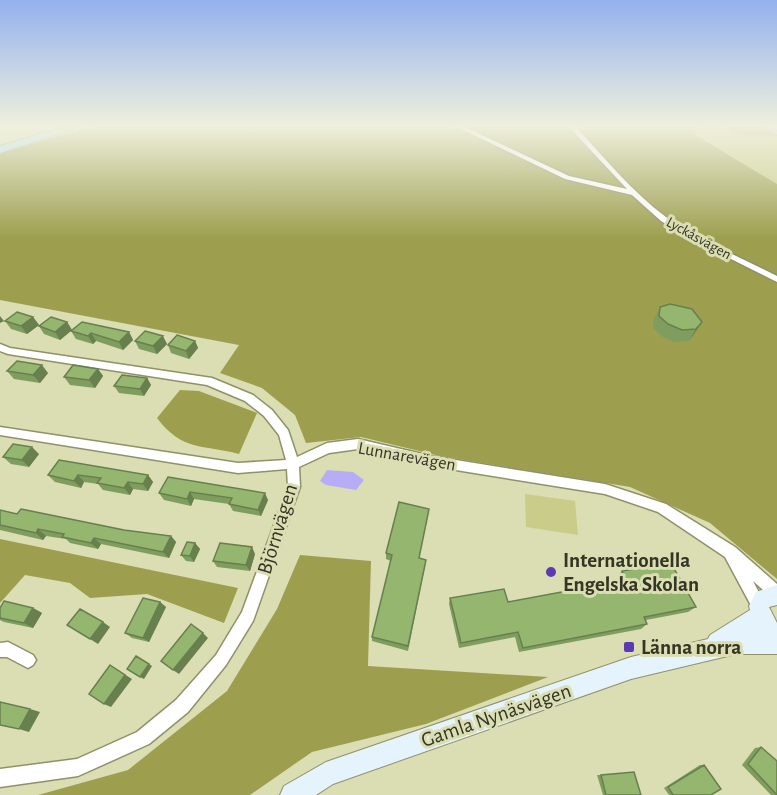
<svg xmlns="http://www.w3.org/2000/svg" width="777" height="795" font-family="'Alegreya Sans',sans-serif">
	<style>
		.green { fill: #cacc89 }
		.forest { fill: #9d9f4f }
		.water { fill: #b7adf6 }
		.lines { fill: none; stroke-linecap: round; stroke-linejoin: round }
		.stream { stroke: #b7adf6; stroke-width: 1.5 }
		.street-casing { stroke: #909169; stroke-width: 3 }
		.secondary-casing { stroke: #909169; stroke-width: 2 }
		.highway-casing { stroke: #7fa2ac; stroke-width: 2 }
		.street { fill: #fff; fill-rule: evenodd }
		.secondary { fill: #e5f4fc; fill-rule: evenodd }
		.highway { fill: #a7dcf6; fill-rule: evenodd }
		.wall { fill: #7f9d5f }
		.shaded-wall { fill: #687f4e }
		.building { fill: #94b66f; stroke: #687f4e; stroke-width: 1.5 }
		.poi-dot { fill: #5b3bb3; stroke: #dbddb3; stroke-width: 2 }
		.labels { text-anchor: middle; stroke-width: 6; stroke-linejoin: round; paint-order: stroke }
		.far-street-label { font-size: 15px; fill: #343524; stroke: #dbddb3 }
		.street-label { font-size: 18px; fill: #343524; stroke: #dbddb3 }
		.near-street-label { font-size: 21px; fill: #343524; stroke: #dbddb3 }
		.near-poi-label { font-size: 21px; font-weight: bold; fill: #343524; stroke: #dbddb3; text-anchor: start }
	</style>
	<rect width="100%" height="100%" fill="#dbddb3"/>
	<path class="green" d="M 701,126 L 722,126 L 739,135 L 777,136 L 777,184 L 694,134 Z
		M 525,494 L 575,501 L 578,535 L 526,527 Z"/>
	<path class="forest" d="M 94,126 L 701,126 L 694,134 L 777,184 L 777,579 L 710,523 L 630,487 L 440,456 L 361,437 L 306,443 L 295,415 L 262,388 L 220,373 L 239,345 L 0,300 L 0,153 Z
		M 722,126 L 765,126 L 777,133 L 777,136 L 739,135 Z
		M 180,390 L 199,391 L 257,413 L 239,454 C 202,444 183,452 157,418 Z
		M 0,539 L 238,588 L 224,623 L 147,594 L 90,598 L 70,583 L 25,575 L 0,603 Z
		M 300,555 L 371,561 L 368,666 L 548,677 L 426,724 L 312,752 L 250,795 L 38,795 L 128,770 L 227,691 L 277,609 Z"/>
	<path class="water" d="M 327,470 L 353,472 L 364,480 L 356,490 L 326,485 L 320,481 Z"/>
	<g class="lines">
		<path class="stream" d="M 767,126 L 777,134"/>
		<g class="street-casing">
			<path id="street" d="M 455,126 L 463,126 L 569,176 L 627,189 L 568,126 L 575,126 C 604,157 632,192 666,217 C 700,241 740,257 777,276 L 777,282 L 693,240 L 661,221 L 632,195 L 565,179 Z
				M 0,344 L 10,348 L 212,378 L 253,395 L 272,410 L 288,430 L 297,457 L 327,443 L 358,439 L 431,456 L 605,484 L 666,504 L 735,547 L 777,584 L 777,600 L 772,598 L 753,581 L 766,606 L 764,611 L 759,613 L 754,611 L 725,557 L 658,512 L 605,494 L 431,466 L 358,449 L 329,453 L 299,467 L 300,487 L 253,621 L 226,665 L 188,712 L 149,744 L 78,776 L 0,787 L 0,769 L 77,759 L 137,732 L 176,700 L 216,655 L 242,612 L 288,487 L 287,469 L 238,473 L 0,435 L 0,427 L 238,463 L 286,460 L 279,435 L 264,416 L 245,401 L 207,385 L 8,354 L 0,351 Z
				M 8,642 L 33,655 L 36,660 L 33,665 L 28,668 L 7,657 L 0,657 L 0,643 Z"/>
		</g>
		<g class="secondary-casing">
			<path id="secondary" d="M 771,126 L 777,126 L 777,130 Z
				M 777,585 L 777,605 L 769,607 L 777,623 L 777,654 L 736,654 L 631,679 L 333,784 L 316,795 L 280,795 L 284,786 L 326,762 L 631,657 L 708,639 L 710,635 L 750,610 L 749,606 L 756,592 Z"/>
		</g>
		<g class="highway-casing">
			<path id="highway" d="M 66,126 L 83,126 L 0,153 L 0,146 Z"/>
		</g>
		<use href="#street" class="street"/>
		<use href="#secondary" class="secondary"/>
		<use href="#highway" class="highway"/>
	</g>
	<path class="wall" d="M 660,307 L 702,322 L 689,341 L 675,342 L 661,336 L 653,327 L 654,319 Z
		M 33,317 L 39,325 L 27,334 L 11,329 L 5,321 Z
		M 67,322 L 72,330 L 60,340 L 44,334 L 39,326 Z
		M 71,331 L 129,332 L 133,340 L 123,350 L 96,341 L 93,344 L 76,339 Z
		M 135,341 L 167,344 L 157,354 L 139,349 Z
		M 195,341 L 198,348 L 189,359 L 171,353 L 168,345 Z
		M 98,369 L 103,376 L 95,388 L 70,385 L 64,377 Z
		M 7,371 L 48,373 L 40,383 L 14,379 Z
		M 147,378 L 151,385 L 144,396 L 119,393 L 114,386 Z
		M 39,454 L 29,467 L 11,464 L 3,457 Z
		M 48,475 L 148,475 L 153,482 L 148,491 L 133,489 L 130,495 L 103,490 L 98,484 L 84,482 L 81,488 L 55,482 Z
		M 168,477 L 268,500 L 261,516 L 233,511 L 229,504 L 194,499 L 191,506 L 164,500 L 159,493 Z
		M 0,510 L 17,514 L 124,530 L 171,536 L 176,542 L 169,558 L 101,544 L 98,549 L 70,543 L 66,539 L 46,536 L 43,540 L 0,530 Z
		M 428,515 L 419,558 L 425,566 L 408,651 L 372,641 L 372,637 L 391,561 L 386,559 L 386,553 Z
		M 195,543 L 200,549 L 194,562 L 186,561 L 181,555 Z
		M 255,554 L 250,571 L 217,567 L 213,561 Z
		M 622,571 L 696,607 L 688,612 L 646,620 L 647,624 L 641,629 L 519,652 L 515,637 L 459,648 L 449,604 L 450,598 L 508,602 L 619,582 L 617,577 Z
		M 160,602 L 166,607 L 149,642 L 132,638 L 125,633 Z
		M 0,608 L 33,608 L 42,613 L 33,628 L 4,622 L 0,620 Z
		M 761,747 L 777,795 L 771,795 L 742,765 L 755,748 Z
		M 700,765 L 704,765 L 711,795 L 669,795 L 664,788 Z
		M 597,775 L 601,775 L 641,795 L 603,795 Z"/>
	<path class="shaded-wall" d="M 0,316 L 4,321 L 0,323 Z
		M 33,317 L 39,325 L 27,334 L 21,326 Z
		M 67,322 L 72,330 L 60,340 L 55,332 Z
		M 702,322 L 694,334 L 689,341 L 696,329 Z
		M 129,332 L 133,340 L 123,350 L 119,342 Z
		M 91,333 L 96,341 L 93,344 L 88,336 Z
		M 163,336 L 167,344 L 157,354 L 153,346 Z
		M 195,341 L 198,348 L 189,359 L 186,351 Z
		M 42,365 L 48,373 L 40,383 L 33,375 Z
		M 98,369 L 103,376 L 95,388 L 89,380 Z
		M 147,378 L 151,385 L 144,396 L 140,389 Z
		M 32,447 L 39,454 L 29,467 L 22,460 Z
		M 78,475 L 84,482 L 81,488 L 74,481 Z
		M 148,475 L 153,482 L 148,491 L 143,484 Z
		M 128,482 L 133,489 L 130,495 L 124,488 Z
		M 190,492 L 194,499 L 191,506 L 187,499 Z
		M 265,493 L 268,500 L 261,516 L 258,510 Z
		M 38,529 L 46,536 L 43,540 L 36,533 Z
		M 171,536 L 176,542 L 169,558 L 163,552 Z
		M 94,538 L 101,544 L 98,549 L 91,543 Z
		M 195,543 L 200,549 L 194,562 L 190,556 Z
		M 252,547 L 255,554 L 250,571 L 246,565 Z
		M 160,602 L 166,607 L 149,642 L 143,638 Z
		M 33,608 L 42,613 L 33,628 L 24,623 Z
		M 103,622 L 110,627 L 98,644 L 90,639 Z
		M 203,633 L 208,638 L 179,674 L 173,670 Z
		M 149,664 L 152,666 L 144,679 L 140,677 Z
		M 110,665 L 132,679 L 111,707 L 104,704 Z
		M 30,709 L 40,712 L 29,732 L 19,729 Z"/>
	<path class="building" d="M 670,304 L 692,309 L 702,322 L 696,329 L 682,330 L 668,324 L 659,316 L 660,307 Z
		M 17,312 L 33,317 L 21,326 L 5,321 Z
		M 51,317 L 67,322 L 55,332 L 39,326 Z
		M 82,322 L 129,332 L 119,342 L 91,333 L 88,336 L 71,331 Z
		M 145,331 L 163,336 L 153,346 L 135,341 Z
		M 177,335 L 195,341 L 186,351 L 168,345 Z
		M 17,361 L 42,365 L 33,375 L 7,371 Z
		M 73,365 L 98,369 L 89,380 L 64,377 Z
		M 122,375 L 147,378 L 140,389 L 114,386 Z
		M 13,444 L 32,447 L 22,460 L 3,457 Z
		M 59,460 L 148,475 L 143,484 L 128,482 L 124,488 L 97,483 L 101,478 L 78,475 L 74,481 L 48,475 Z
		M 168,477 L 265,493 L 258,510 L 229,504 L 232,498 L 190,492 L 187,499 L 159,493 Z
		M 399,502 L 429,509 L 419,558 L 426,560 L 408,646 L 372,637 L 392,555 L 386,553 Z
		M 21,509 L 124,530 L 171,536 L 163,552 L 94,538 L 91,543 L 62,537 L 64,534 L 38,529 L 36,533 L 0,525 L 0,510 L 17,514 Z
		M 187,542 L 195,543 L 190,556 L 181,555 Z
		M 220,543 L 252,547 L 246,565 L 213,561 Z
		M 671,563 L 696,607 L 644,617 L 647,624 L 523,648 L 518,632 L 461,643 L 450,598 L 504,589 L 508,602 L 626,580 L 622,571 Z
		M 143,598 L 160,602 L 143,638 L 125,633 Z
		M 4,601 L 33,608 L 24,623 L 0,618 L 0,608 Z
		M 80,609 L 103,622 L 90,639 L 67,625 Z
		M 191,624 L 203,633 L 173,670 L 161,661 Z
		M 136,656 L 149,664 L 140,677 L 127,669 Z
		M 110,665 L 125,675 L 104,704 L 89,694 Z
		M 0,702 L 30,709 L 19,729 L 0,725 Z
		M 761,747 L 777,761 L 777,795 L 748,764 Z
		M 704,765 L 721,789 L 711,795 L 673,795 L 668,787 Z
		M 634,772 L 641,795 L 606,795 L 601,775 Z"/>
	<linearGradient id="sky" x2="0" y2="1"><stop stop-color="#94b1ee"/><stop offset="0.53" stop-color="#eff0dd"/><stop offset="1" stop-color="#eff0dd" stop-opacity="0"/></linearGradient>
	<rect width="777" height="238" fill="url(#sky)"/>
	<g class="poi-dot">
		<circle cx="551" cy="572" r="6"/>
		<rect x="623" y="641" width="12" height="12" rx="3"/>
	</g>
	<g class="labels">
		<g class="far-street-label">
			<text transform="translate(699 238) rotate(29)" y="5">Lyckåsvägen</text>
		</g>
		<g class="street-label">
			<text transform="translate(407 456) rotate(10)" y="6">Lunnarevägen</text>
		</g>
		<g class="near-street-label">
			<text transform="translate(277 529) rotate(-73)" y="7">Björnvägen</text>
			<text transform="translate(496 715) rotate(-19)" y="7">Gamla Nynäsvägen</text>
		</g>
		<g class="near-poi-label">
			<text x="563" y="567">Internationella<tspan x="563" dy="24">Engelska Skolan</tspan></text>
			<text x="641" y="654">Länna norra</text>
		</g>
	</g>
</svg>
